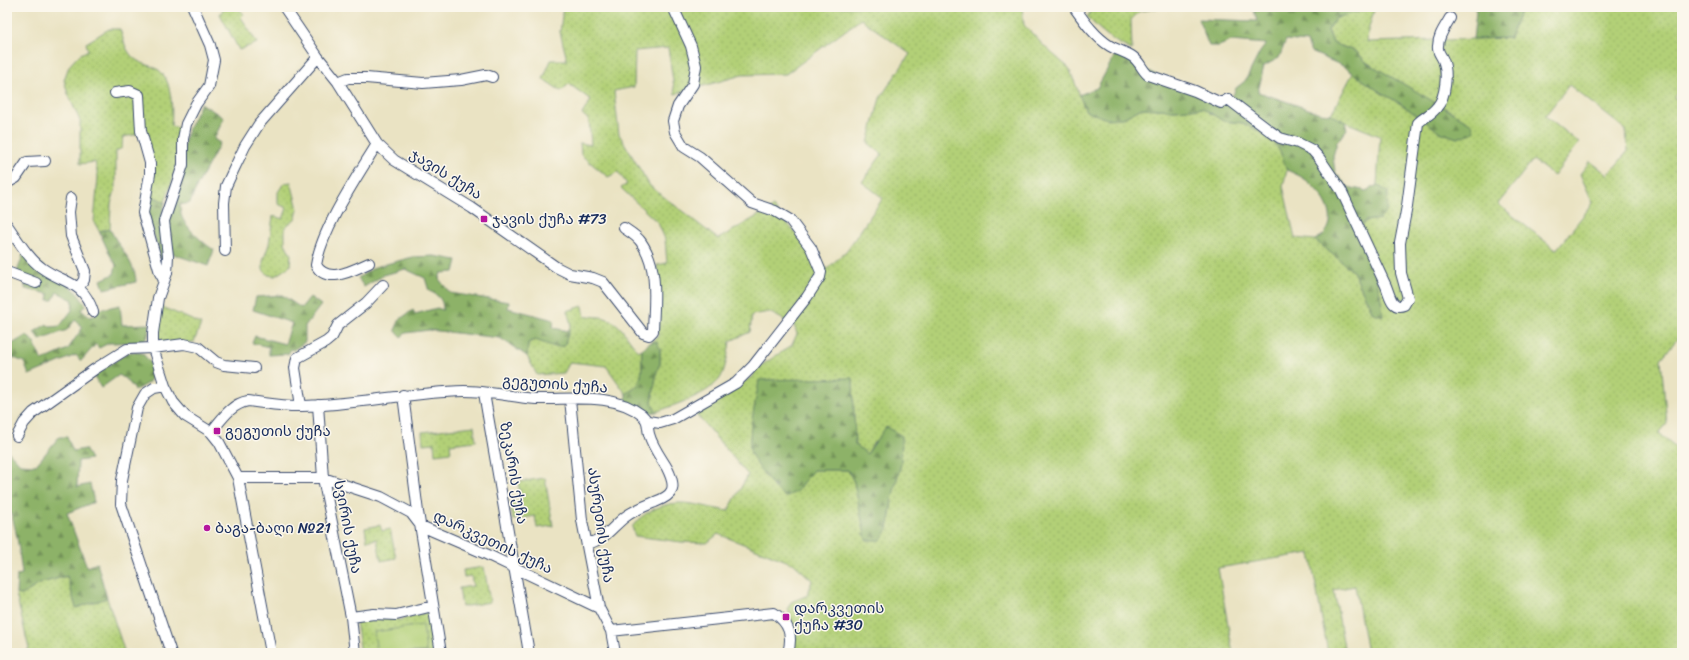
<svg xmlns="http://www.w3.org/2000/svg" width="1689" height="660" font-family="Sriracha,'Noto Sans Georgian',sans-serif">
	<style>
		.green { fill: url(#green-dots); stroke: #66806a; fill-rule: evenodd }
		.forest { fill: url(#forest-firs); stroke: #547063 }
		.pitch { fill: #b2d077; stroke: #66806a }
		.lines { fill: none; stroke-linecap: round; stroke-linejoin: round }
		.minor-casing { stroke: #3a4a6d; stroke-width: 12 }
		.minor { stroke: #fff; stroke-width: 10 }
		.poi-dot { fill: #b5179e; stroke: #fbf7ec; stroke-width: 1.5 }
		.labels { text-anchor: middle; stroke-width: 3; stroke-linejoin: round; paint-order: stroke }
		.street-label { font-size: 15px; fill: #1b2f5e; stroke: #fbf7ec }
		.poi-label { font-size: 15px; fill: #1b2f5e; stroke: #fbf7ec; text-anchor: start }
	</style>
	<defs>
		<pattern id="green-dots" width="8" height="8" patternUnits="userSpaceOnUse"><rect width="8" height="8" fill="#b2d077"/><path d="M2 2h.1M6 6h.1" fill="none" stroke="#98b369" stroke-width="1.8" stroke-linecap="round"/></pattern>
		<pattern id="forest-firs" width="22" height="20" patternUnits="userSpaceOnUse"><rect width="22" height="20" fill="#8db268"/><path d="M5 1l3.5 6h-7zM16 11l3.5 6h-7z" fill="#729159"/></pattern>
	</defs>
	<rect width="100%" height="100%" fill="#fbf7ec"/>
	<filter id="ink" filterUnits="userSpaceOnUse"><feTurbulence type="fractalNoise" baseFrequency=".025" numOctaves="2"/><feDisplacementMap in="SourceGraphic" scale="8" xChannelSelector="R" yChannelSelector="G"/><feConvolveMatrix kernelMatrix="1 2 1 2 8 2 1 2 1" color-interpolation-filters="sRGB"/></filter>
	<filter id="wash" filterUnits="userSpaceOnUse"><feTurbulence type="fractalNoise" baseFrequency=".012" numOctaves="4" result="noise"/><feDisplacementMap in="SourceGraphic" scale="16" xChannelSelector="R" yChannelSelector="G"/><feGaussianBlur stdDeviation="0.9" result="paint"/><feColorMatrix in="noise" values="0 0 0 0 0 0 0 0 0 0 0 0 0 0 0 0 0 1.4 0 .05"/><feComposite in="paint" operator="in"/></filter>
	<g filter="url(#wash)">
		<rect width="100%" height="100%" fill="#eae3c3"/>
		<path class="green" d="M 221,7 L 237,7 L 244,14 L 241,17 L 257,43 L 239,50 L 220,14 L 223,10 Z
			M 563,7 L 1022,7 L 1024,25 L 1046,48 L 1069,68 L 1086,111 L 1123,118 L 1142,108 L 1175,110 L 1203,108 L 1223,121 L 1243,123 L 1270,137 L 1280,151 L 1287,170 L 1283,186 L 1295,238 L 1315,240 L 1353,271 L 1373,313 L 1357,233 L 1365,221 L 1380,219 L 1388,192 L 1377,185 L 1380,136 L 1345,122 L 1331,114 L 1353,73 L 1380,92 L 1401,104 L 1440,132 L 1457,138 L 1474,132 L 1454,113 L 1421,95 L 1366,62 L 1357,52 L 1333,43 L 1328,30 L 1336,18 L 1375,7 L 1368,31 L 1367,42 L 1509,38 L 1522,7 L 1682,7 L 1682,87 L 1674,97 L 1682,103 L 1682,333 L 1661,359 L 1667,424 L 1659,433 L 1682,452 L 1682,653 L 1367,653 L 1355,586 L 1334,590 L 1345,653 L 1328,653 L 1310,553 L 1218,568 L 1233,653 L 791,653 L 794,629 L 788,608 L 791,602 L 808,595 L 812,580 L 794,564 L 718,534 L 707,543 L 681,542 L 635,536 L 632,527 C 642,513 660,504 678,503 C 690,502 715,509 728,511 L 748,475 L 696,414 L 753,376 L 756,369 L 792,345 L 797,334 L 794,325 L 769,312 L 752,315 L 750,332 L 730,341 C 729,350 725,373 719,380 C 705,396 676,404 656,412 L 652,402 L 657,370 L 660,364 L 660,349 L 657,342 L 651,342 L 658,337 L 657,265 L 667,263 L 665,239 L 658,223 L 621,188 L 627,184 L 618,172 L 608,177 L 581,155 L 580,143 L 591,145 L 589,120 L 582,114 L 591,100 L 569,84 L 561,91 L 543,79 L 551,60 L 567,60 L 560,32 ZM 861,19 L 910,54 L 880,98 L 868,143 L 882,154 L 862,182 L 883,198 L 847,250 L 827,269 L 773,207 L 718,239 L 650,186 L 619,134 L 614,91 L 634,87 L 635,51 L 668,48 L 675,94 L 742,75 L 786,74 ZM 1569,85 L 1626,130 L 1628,151 L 1608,175 L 1590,161 L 1580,174 L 1593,203 L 1556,250 L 1498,204 L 1533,160 L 1554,176 L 1579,143 L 1545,116 ZM 751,426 L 853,426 L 855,444 L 867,454 L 874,442 L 892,500 L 888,529 L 860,508 L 854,482 L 848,470 L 813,470 L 774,488 L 751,453 Z
			M 1094,7 L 1170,7 L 1140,11 L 1131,20 L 1132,50 C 1113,42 1101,31 1087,17 Z
			M 109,29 L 120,29 C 123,38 126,53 135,59 C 142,65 155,65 162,73 C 172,83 173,113 171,126 L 179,128 L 178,157 L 173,179 L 165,202 L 150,195 L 154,175 L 139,134 L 123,137 L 122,148 L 116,151 L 116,187 L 111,204 L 110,229 L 99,231 L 94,222 L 98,177 L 95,162 L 80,164 L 80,121 L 68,94 L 64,80 L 69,66 L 79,55 L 88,50 L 86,43 Z
			M 291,182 L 298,209 L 296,218 L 285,227 L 285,243 L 291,255 L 290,266 L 275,276 L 268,275 L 263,270 L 263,261 L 269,244 L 273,216 L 283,219 L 287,208 L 278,204 L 278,192 L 284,183 Z
			M 160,306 L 201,324 L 194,342 L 158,344 L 157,328 Z
			M 583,306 L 585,317 C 617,314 620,328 638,351 L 642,349 C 641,359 644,379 637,386 C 634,389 630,391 626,394 L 606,366 L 570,362 L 564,373 L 537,375 L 527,356 L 528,343 L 535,340 L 564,346 L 571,324 L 567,311 Z
			M 474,426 L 476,441 L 450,444 L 451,452 L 435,454 L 434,443 L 423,444 L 422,432 Z
			M 545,478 L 553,526 L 537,528 L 535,516 L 513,520 L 510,503 L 521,501 L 518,482 Z
			M 380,525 L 382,531 L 390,529 L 396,558 L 381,561 L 377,539 L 367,541 L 365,528 Z
			M 484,567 L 490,602 L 462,607 L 459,588 L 473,586 L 471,576 L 464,577 L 463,570 Z
			M 67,576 L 76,607 L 107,598 L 125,653 L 23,653 L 29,649 L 16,594 L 22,595 L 41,583 Z
			M 429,611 L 436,653 L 361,653 L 356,622 L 381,618 L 401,620 Z"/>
		<path class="forest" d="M 1253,7 L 1375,7 L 1336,18 L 1328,30 L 1333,43 L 1357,52 L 1366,62 L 1472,124 L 1474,132 L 1457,138 L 1440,132 L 1401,104 L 1380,92 L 1343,66 L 1311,52 L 1307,42 L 1286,40 L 1279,58 L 1264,66 L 1258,92 L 1320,113 L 1331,114 L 1345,122 L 1347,129 L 1337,142 L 1333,156 L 1335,172 L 1348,187 L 1367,191 L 1377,185 L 1388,192 L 1387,211 L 1380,219 L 1365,221 L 1357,233 C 1372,264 1380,281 1383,316 L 1373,313 L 1353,271 L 1315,240 C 1318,238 1323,236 1325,233 C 1340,215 1320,191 1306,180 C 1301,176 1293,173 1287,170 L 1280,151 L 1270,137 L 1243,123 L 1223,121 L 1203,108 L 1175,110 L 1142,108 L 1123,118 L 1107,119 L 1086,111 L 1079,95 L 1097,88 L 1115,55 C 1124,57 1132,59 1137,67 L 1229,104 L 1236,88 L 1245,81 L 1260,52 L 1266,44 L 1231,41 L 1219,46 L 1209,46 L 1198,19 L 1257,21 Z
			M 1474,7 L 1522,7 L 1510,38 L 1473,39 L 1476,11 Z
			M 201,103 L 224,118 L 214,139 L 220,143 L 197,186 L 190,203 L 180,205 C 181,208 180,211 181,214 C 183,225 204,244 214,250 L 208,266 L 173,254 L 167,219 L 187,132 Z
			M 150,195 L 165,202 L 162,215 L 166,262 L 163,267 L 147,212 Z
			M 110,229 C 118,246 136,264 136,282 L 104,289 L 101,280 L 114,274 L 116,265 L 110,255 L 99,231 Z
			M 24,252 L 75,290 L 86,305 L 81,310 L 90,317 L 96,315 L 98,310 L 120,305 L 122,325 L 150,324 L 148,336 L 143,342 L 109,343 L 99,348 L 96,344 L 81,361 L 76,355 L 29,375 L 24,362 L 7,355 L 7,347 L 27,335 L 34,343 L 42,361 L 68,349 L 83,327 L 75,320 L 67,330 L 40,340 L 34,332 L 47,324 L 50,327 L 60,326 L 72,310 L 73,300 L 57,292 L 53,300 L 48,300 L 49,294 L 25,289 L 25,283 L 17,272 Z
			M 434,256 L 457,260 L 454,272 L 441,273 L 439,279 L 450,293 L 509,302 L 508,308 L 554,320 L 553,328 L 569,331 L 564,346 L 555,347 L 535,340 L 528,343 L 527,356 L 500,338 L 429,330 L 406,333 L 401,337 L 395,330 L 400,319 L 413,310 L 415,314 L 437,308 L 443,310 C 443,300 439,295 429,291 L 425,278 L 405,269 L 384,275 L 364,287 L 358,278 L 375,267 L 413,257 Z
			M 282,295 L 301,308 L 310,297 L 321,305 L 305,326 L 305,342 L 293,350 L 291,349 L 288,354 L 269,355 L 269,347 L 252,343 L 255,336 L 285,344 L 292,323 L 253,310 L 256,297 Z
			M 651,342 L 657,342 L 660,349 L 660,364 L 657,370 L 652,402 L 656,412 L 645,413 L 626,404 L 626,394 C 630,391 634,389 637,386 C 644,379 641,359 642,349 Z
			M 128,352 L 142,353 L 150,362 L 153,376 L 148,383 L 135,390 L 127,380 L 119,375 L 101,388 L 94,376 Z
			M 853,378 L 855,444 L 867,454 L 886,427 L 902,436 L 901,464 L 892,499 L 888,529 L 881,540 L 866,540 L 854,482 L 848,470 L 813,470 L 796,492 L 785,497 C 775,489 756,466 751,453 C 746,442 757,395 759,380 Z
			M 59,437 L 67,437 L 73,451 L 85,449 L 91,459 L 78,461 L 77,487 L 90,484 L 94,502 L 67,513 L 87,567 L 97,563 L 107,598 L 76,608 L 67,576 L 41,583 L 22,595 L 16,594 L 17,575 L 22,574 C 19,551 17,525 7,504 L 7,450 L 20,464 L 36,465 Z"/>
		<path class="pitch" d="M 423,625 L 426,652 L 377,653 L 374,632 Z"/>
	</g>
	<g filter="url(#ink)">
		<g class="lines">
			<g class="minor-casing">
				<path id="minor" d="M 193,7 L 210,45 L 214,60 L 209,86 L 196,104 L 186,124 L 183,139 L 183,165 L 164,221 L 168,256 L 167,273 L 158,298 L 153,333 L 153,348 L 165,386 L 173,402 L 185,416 L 211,432 L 219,442 L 238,478 L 271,653
					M 284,7 L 318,57 L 338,82 L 377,144 L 394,160 L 472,208 L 556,267 L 570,274 L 593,278 L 603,282 L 643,333 L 649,335 L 653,331 C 654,301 659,268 641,242 C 637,236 630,232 624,228
					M 1074,7 C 1084,21 1095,37 1110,46 C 1117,50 1126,52 1133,57 C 1140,62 1142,70 1148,75 L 1195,91 L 1221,103 L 1228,99 L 1270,131 L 1280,138 L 1298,143 L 1312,150 L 1320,159 L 1341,190 L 1386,286 C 1390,296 1392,310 1404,305 L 1408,298 L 1401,273 L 1400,243 L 1407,206 L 1418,123 C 1424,117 1432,114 1437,107 C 1446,97 1448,72 1443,60 C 1441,55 1437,52 1438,46 C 1438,36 1445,27 1450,18
					M 338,82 L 348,78 L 366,78 L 423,83 L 461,80 L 486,75 L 492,77
					M 115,93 L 130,91 L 139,95 L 141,131 L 150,163 L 150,174 L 143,213 L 160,273 L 164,280
					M 7,183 L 16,178 L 27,162 L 45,161
					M 71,198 L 69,212 L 71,236 L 85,271 L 84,280 L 79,287
					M 7,225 C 17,239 27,257 42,268 C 64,284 83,280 93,312
					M 225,251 L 224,203 L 226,186 L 233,171 L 245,146 L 259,124 L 318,57
					M 369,263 C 353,270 327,285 316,265 C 322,228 357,177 377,144
					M 7,272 L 36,283
					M 165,386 L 154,388 L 145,394 L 137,408 L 122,480 L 121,504 L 171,653
					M 484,393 L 529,653
					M 403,395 L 418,512 L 441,653
					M 570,399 L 582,520 L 599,608 L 611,631 L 615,653
					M 318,405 L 323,478 L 351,617 L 355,653
					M 301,406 L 295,368 L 297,358 L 326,342 L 332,337 L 338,325 L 366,303 L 383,285
					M 648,421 L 660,423 L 673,419 L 736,383 L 753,366 L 807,297 L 820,277 L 821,272 L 811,248 L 790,220 L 775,211 L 752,203 L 700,157 L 684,147 L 675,132 L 673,121 L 678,106 L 693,84 L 696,66 L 691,46 L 673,7
					M 211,432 C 222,419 231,404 248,401 C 266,403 285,407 302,406 C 356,405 410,392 464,391 C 488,391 512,397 536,399 C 570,400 613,392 642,415 C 649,421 647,426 649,434 C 652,446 661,458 667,468 C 677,488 674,495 655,502 C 645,506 634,510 625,517 C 611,528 606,539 587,544
					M 17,436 L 24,423 L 33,413 L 95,369 L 127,349 L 153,348 L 184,344 L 198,347 L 216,362 L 224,365 L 254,368
					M 238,478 L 323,478 L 381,497 L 411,513 L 421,526 L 486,554 L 599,608
					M 351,617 L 374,614 L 396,615 L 433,606
					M 611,631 L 774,613 C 789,623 793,635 788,653"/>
			</g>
			<use href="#minor" class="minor"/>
		</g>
	</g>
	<g class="poi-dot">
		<rect x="480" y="215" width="8" height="8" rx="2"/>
		<rect x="213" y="427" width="8" height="8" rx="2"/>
		<circle cx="207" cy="528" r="4"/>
		<rect x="782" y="613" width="8" height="8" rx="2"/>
	</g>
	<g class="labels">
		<g class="street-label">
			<text transform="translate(446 174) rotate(32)" y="5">ჯავის ქუჩა</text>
			<text transform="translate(555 384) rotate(4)" y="5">გეგუთის ქუჩა</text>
			<text transform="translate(514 473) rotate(80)" y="5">ზეკარის ქუჩა</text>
			<text transform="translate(601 525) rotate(82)" y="5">ასურეთის ქუჩა</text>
			<text transform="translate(348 527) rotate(79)" y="5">სვირის ქუჩა</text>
			<text transform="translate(493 542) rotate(25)" y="5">დარკვეთის ქუჩა</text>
		</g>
		<g class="poi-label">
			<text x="492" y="224">ჯავის ქუჩა #73</text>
			<text x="225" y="436">გეგუთის ქუჩა</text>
			<text x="215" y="533">ბაგა-ბაღი №21</text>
			<text x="794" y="613">დარკვეთის<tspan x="794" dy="17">ქუჩა #30</tspan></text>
		</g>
	</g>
	<rect width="1689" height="660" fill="none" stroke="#fbf7ec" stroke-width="24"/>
</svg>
